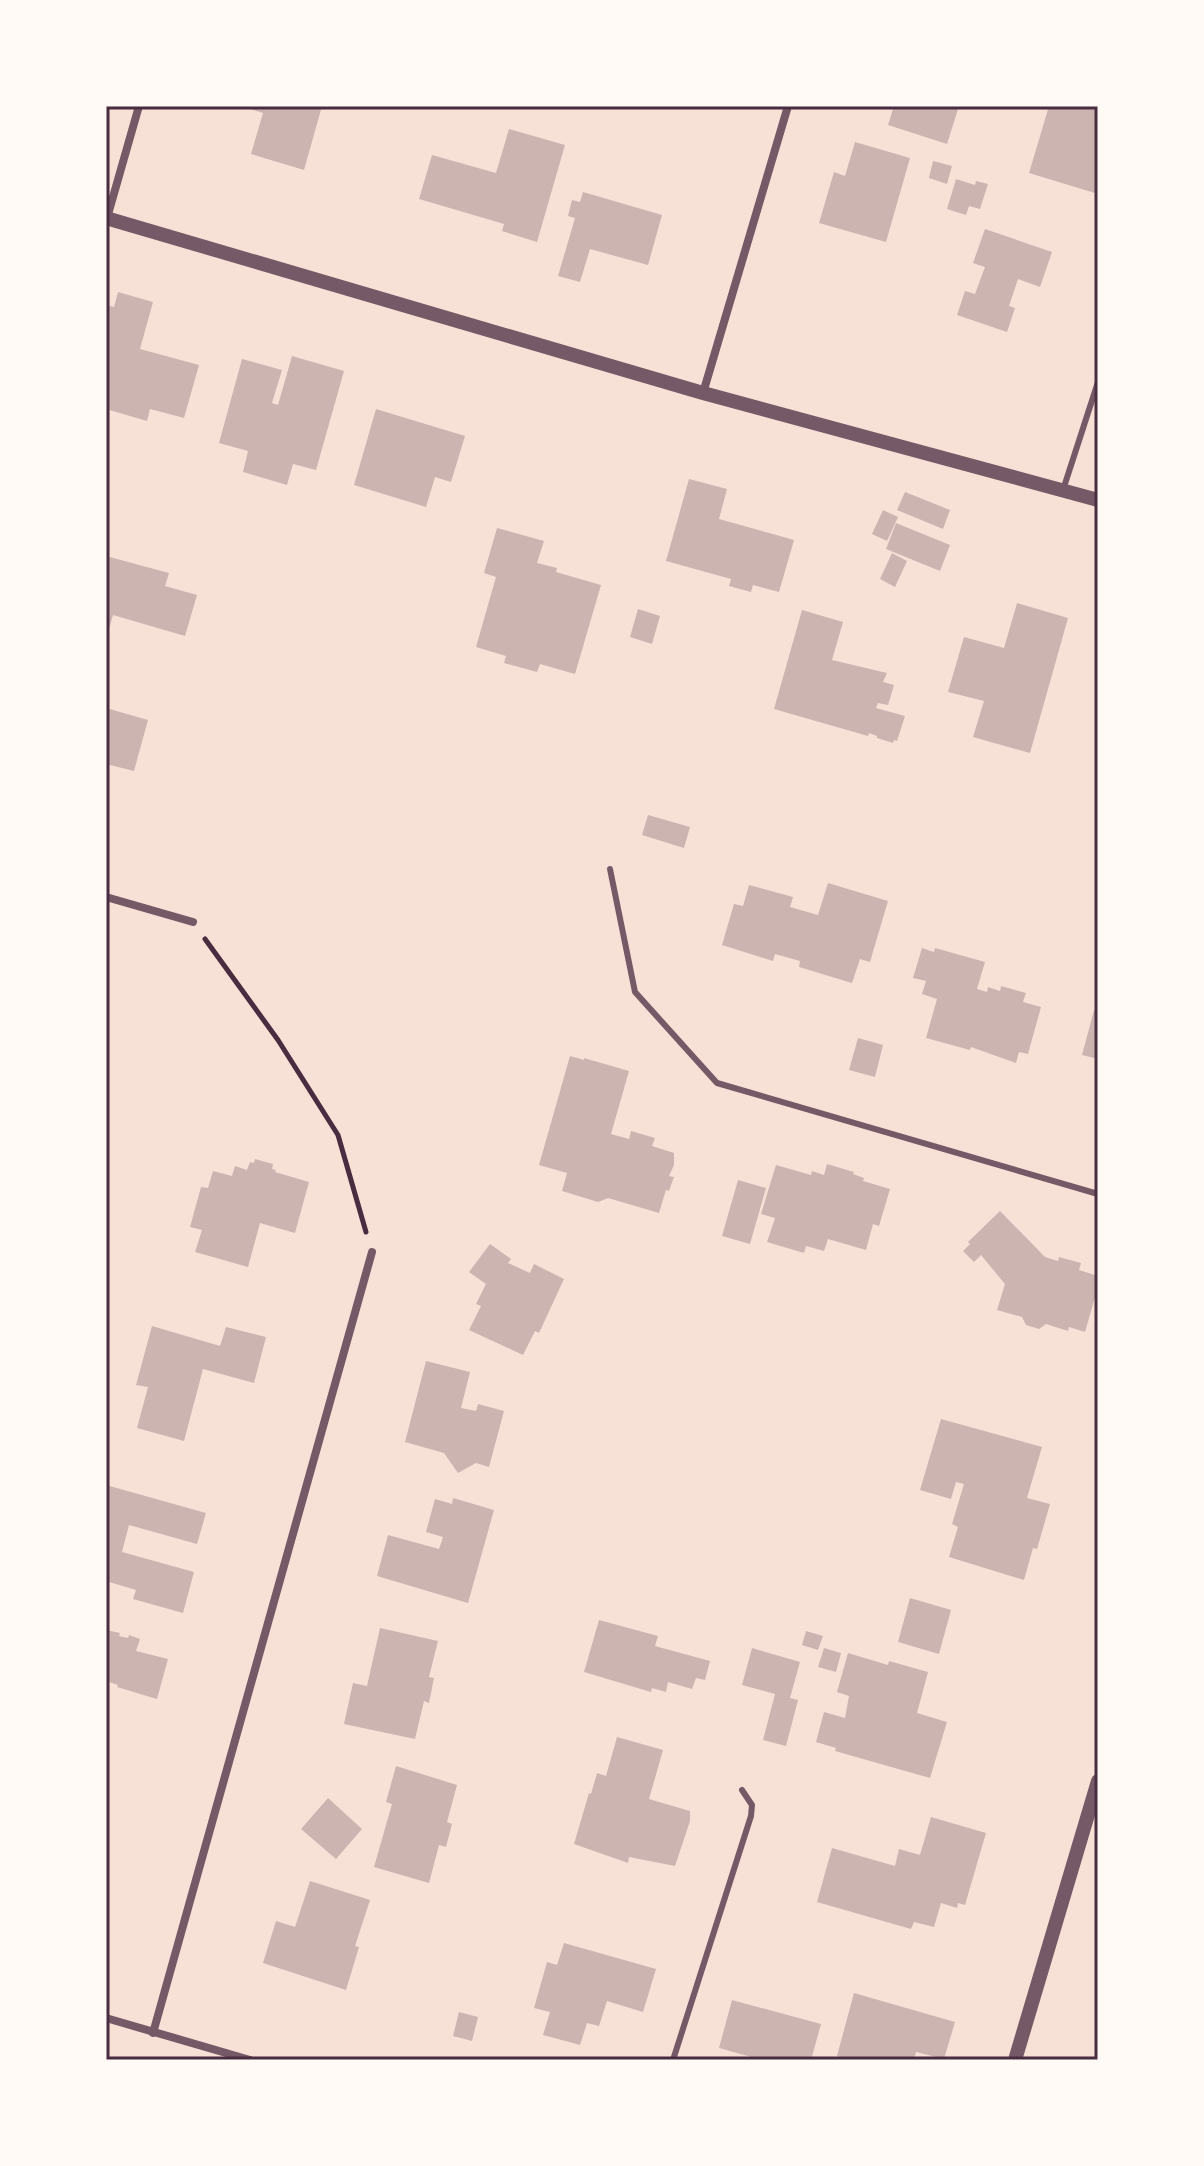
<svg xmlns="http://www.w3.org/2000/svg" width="1204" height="2166" font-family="Quicksand,sans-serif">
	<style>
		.building { fill: #ccb4b1 }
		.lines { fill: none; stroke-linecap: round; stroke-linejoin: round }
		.path { stroke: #4a2c40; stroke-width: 5 }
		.service { stroke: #755966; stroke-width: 6 }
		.minor { stroke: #755966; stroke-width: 8 }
		.tertiary { stroke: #755966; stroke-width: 14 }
		.neatline { fill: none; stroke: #4a2c40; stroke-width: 3 }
	</style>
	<rect width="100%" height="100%" fill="#f7e1d7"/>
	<path class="building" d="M 241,106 L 322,106 L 304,170 L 251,154 L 263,113 Z
		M 894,106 L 959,106 L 947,144 L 888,125 Z
		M 1049,106 L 1098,107 L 1098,194 L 1029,173 Z
		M 509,129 L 565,145 L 537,242 L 502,231 L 504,224 L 419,199 L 432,155 L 496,173 Z
		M 855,142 L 910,158 L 886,242 L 819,223 L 834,172 L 845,176 Z
		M 933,161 L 952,166 L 947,184 L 929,178 Z
		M 956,179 L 975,185 L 976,181 L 988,184 L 980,209 L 969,206 L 966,215 L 947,209 Z
		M 583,192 L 662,215 L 648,265 L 590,249 L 580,282 L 558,276 L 575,218 L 568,216 L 572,200 L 580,202 Z
		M 985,229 L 1052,252 L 1040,287 L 1018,279 L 1009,306 L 1015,308 L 1007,332 L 957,315 L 965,291 L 975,294 L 985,267 L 973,263 Z
		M 118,292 L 153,302 L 140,349 L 199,365 L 184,418 L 150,409 L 147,421 L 106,409 L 106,309 L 107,305 L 114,307 Z
		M 292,356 L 344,371 L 316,470 L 293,464 L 287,485 L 243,472 L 248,451 L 219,443 L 242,359 L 282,370 L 272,403 L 278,405 Z
		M 376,409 L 465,436 L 451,482 L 435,477 L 426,507 L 354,485 Z
		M 689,479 L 727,489 L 719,519 L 794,540 L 779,592 L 753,585 L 751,592 L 729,586 L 731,579 L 666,561 Z
		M 905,492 L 950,510 L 943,529 L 897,510 Z
		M 883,510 L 898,517 L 887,541 L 872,534 Z
		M 896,523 L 950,545 L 940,571 L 886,549 Z
		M 497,528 L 544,541 L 537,563 L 557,568 L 556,572 L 601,585 L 575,674 L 540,664 L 537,672 L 504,663 L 506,656 L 476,647 L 496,577 L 484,573 Z
		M 892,553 L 907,561 L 895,587 L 880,579 Z
		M 106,556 L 169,573 L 165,586 L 197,595 L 185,636 L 113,615 L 109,629 L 106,628 Z
		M 1017,603 L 1068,618 L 1030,753 L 973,737 L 984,701 L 948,692 L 964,637 L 1004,648 Z
		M 638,609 L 660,616 L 652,644 L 630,637 Z
		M 802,610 L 843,622 L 832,660 L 887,673 L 883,682 L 894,685 L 888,705 L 878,703 L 876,708 L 905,716 L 897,741 L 894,740 L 893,743 L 877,738 L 877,736 L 869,733 L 868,736 L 774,709 Z
		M 106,708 L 148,720 L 134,771 L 106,764 Z
		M 648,815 L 690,827 L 684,848 L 642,835 Z
		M 828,883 L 888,901 L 870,962 L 860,959 L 852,983 L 799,967 L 800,961 L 775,954 L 773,961 L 722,945 L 734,904 L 743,906 L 749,885 L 793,897 L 790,907 L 818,915 Z
		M 922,948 L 934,952 L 935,948 L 985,962 L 977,989 L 987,992 L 988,987 L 1000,991 L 1001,986 L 1026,993 L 1023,1002 L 1041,1007 L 1028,1054 L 1019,1052 L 1016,1063 L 971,1047 L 970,1050 L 926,1038 L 937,999 L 922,994 L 926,981 L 913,978 Z
		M 1094,1010 L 1098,1012 L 1098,1059 L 1082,1055 Z
		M 858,1038 L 883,1045 L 875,1077 L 849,1070 Z
		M 570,1056 L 584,1060 L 584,1058 L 629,1071 L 611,1134 L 629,1139 L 631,1131 L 655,1138 L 652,1146 L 674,1153 L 674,1165 L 669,1176 L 674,1177 L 669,1191 L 666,1190 L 659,1213 L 608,1198 L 598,1202 L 562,1191 L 567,1173 L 539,1165 Z
		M 255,1159 L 273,1164 L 272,1169 L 276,1170 L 275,1172 L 309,1182 L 295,1233 L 260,1223 L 248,1267 L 195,1252 L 202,1230 L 190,1227 L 201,1187 L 208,1188 L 213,1171 L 232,1176 L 235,1166 L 247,1170 L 250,1162 L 254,1163 Z
		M 827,1164 L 854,1172 L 853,1174 L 864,1178 L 863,1181 L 890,1189 L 879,1226 L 873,1224 L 866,1250 L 828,1239 L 824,1251 L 806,1246 L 804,1253 L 767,1242 L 775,1218 L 761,1214 L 776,1165 L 811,1175 L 812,1171 L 824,1175 Z
		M 738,1180 L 766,1188 L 750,1244 L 722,1236 Z
		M 1000,1211 L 1045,1257 L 1058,1261 L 1059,1257 L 1081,1263 L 1079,1270 L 1098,1276 L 1098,1287 L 1085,1332 L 1069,1327 L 1068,1331 L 1046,1324 L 1039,1329 L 1026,1325 L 1022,1317 L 997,1310 L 1005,1284 L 981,1255 L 974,1262 L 963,1251 L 970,1244 L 968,1242 Z
		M 490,1244 L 511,1259 L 508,1263 L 530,1273 L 534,1264 L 564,1279 L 539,1333 L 535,1331 L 523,1355 L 469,1330 L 481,1306 L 476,1304 L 486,1284 L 469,1272 Z
		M 152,1326 L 220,1346 L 226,1327 L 266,1337 L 254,1383 L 203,1369 L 184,1441 L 137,1428 L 148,1387 L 136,1385 Z
		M 426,1361 L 470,1372 L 461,1408 L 476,1411 L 478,1404 L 504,1411 L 489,1467 L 476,1463 L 458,1473 L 444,1453 L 405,1442 Z
		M 941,1419 L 1042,1447 L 1027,1498 L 1050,1504 L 1037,1549 L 1033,1548 L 1024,1580 L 949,1557 L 958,1527 L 952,1524 L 964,1484 L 956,1482 L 951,1499 L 920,1490 Z
		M 106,1485 L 206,1513 L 197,1544 L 129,1525 L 122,1552 L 194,1572 L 183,1613 L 133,1599 L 136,1590 L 106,1581 Z
		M 453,1498 L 494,1510 L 468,1603 L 377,1576 L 388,1535 L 439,1549 L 443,1537 L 426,1532 L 435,1499 L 452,1504 Z
		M 910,1598 L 951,1610 L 939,1654 L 898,1642 Z
		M 599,1620 L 658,1636 L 655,1646 L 710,1661 L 705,1680 L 696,1678 L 692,1689 L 668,1682 L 666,1692 L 652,1688 L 651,1692 L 584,1672 Z
		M 380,1628 L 438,1641 L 429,1677 L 434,1678 L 429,1703 L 424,1701 L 415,1739 L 344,1724 L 353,1683 L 367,1686 Z
		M 106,1630 L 120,1633 L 119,1636 L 128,1638 L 129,1635 L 140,1639 L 136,1651 L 168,1659 L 157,1699 L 117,1687 L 118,1685 L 109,1682 L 106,1690 Z
		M 806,1631 L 823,1636 L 818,1650 L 802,1645 Z
		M 752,1648 L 800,1662 L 790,1698 L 798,1700 L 786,1746 L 763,1740 L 775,1694 L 742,1685 Z
		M 824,1648 L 841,1653 L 836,1672 L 818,1667 Z
		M 848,1653 L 888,1665 L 889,1661 L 928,1672 L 917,1713 L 947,1722 L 930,1778 L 835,1751 L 836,1748 L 816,1742 L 824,1712 L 845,1718 L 849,1696 L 837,1692 Z
		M 617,1737 L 663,1750 L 649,1799 L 690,1811 L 690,1821 L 675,1866 L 629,1857 L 628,1863 L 574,1844 L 589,1793 L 591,1794 L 597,1773 L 606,1776 Z
		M 396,1766 L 457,1785 L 447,1822 L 452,1824 L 446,1847 L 439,1845 L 429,1883 L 374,1867 L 392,1804 L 386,1802 Z
		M 328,1798 L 362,1829 L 336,1859 L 301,1829 Z
		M 931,1817 L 986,1833 L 965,1905 L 958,1903 L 957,1908 L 941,1903 L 934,1927 L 914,1922 L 911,1929 L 817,1902 L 832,1848 L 895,1866 L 899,1849 L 920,1855 Z
		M 310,1881 L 370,1900 L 355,1946 L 359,1947 L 346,1990 L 263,1963 L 276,1921 L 295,1927 Z
		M 564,1943 L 656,1969 L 643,2012 L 607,2001 L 599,2026 L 587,2023 L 580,2045 L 543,2035 L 550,2012 L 534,2008 L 547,1962 L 557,1965 Z
		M 854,1993 L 955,2022 L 944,2059 L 916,2052 L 914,2060 L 850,2060 L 837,2056 Z
		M 732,2000 L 821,2024 L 811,2060 L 762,2060 L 719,2048 Z
		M 459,2012 L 478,2017 L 472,2041 L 453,2036 Z"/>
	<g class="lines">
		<path class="path" d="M 205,939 L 278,1040 L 338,1135 L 366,1232"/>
		<path class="service" d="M 1063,490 L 1098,382
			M 610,869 L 635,992 L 717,1083 L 1098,1194
			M 673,2060 L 751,1816 L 752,1805 L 742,1790"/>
		<path class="minor" d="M 107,218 L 139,106
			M 703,393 L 788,106
			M 106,897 L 193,922
			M 106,2018 L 250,2060
			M 153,2033 L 372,1252"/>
		<path class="tertiary" d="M 106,218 L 703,393 L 1098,500
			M 1015,2060 L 1098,1781"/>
	</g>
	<rect width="1204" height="2166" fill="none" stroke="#fffaf5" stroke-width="216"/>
	<rect x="108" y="108" width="988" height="1950" class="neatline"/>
</svg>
